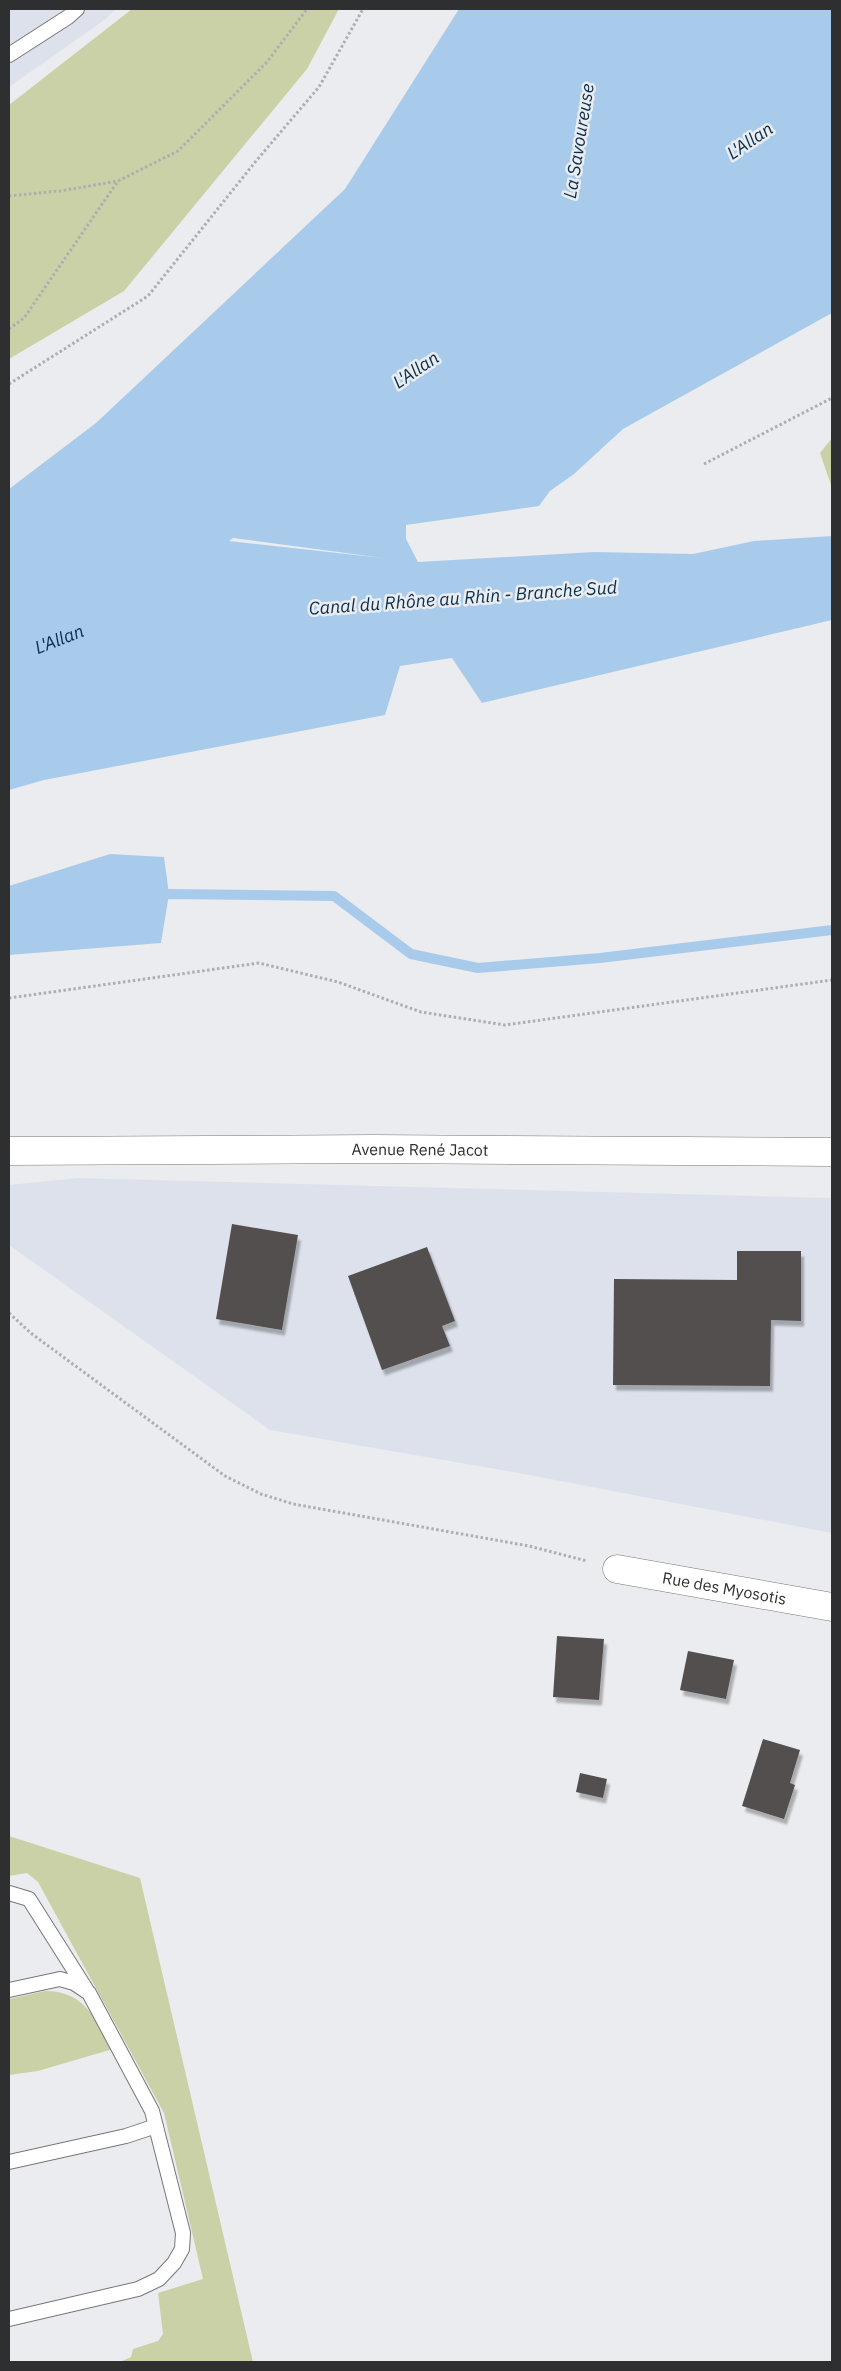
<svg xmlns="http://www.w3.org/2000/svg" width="841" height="2371" font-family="'IBM Plex Sans',sans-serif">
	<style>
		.built { fill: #dce1eb }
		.green { fill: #cbd1a7 }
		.water { fill: #a9cbeb; fill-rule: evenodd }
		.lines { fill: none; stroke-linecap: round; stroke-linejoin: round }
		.stream { stroke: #a9cbeb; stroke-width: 10 }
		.river { stroke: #a9cbeb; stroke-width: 61 }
		.building { fill: #53504f; filter: url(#shadow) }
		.service-casing { stroke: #767779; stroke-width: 16 }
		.minor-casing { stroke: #767779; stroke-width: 29 }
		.secondary-casing { stroke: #767779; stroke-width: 29 }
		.path { stroke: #adaeb1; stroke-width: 3; stroke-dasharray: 2.5 2.5; stroke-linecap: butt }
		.service { stroke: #fff; stroke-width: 14 }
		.minor { stroke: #fff; stroke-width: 28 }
		.secondary { stroke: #fff; stroke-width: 28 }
		.labels { text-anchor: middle; stroke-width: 5; stroke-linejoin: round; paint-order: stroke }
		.street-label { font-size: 16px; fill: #2e2f30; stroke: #ebecef }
		.water-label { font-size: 18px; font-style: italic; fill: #072f4e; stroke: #ebecef }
	</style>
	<defs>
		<filter id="shadow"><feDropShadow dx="3" dy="5.5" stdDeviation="1" flood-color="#0004"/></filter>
	</defs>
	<rect width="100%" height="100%" fill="#ebecef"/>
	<path class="built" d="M 9,9 L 116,9 L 103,21 L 9,87 Z
		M 78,1178 L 832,1198 L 832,1533 L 524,1474 L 270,1430 L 9,1245 L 9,1185 Z"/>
	<path class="green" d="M 132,9 L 339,9 L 307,69 L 124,291 L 9,359 L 9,105 Z
		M 832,438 L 832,488 L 820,453 Z
		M 9,1836 L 140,1878 L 253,2362 L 120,2362 L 131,2357 L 133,2349 L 158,2341 L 163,2334 L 158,2293 L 203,2279 L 164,2113 L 38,1882 L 27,1873 L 9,1876 Z
		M 45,1991 C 85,1991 95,2019 113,2049 L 38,2071 L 9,2075 L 9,1999 Z"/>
	<path class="water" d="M 459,9 L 832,9 L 832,313 L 623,429 L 574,474 L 550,491 L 539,506 L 406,525 L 406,539 L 418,562 L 594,552 L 693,554 L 754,541 L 832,536 L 832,620 L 482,703 L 452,658 L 400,666 L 385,715 L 44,780 L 9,790 L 9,489 L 96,423 L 345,189 ZM 189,532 L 383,558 L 184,536 Z
		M 110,854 L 164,857 L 169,894 L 161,943 L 9,955 L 9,886 Z"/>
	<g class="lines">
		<path class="stream" d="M 157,897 L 169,894 L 334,896 L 411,954 L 478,968 L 600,958 L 832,930"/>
		<path class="river" id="s1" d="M 9,659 L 94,626 L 184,536 L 258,482"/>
	</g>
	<path class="building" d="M 232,1224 L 298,1235 L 282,1330 L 216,1319 Z
		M 427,1247 L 455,1321 L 442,1326 L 450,1346 L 382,1370 L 348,1276 Z
		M 737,1251 L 801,1251 L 801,1321 L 771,1320 L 770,1386 L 613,1385 L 614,1279 L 737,1280 Z
		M 557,1636 L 604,1639 L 599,1700 L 553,1697 Z
		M 688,1651 L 734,1660 L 726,1699 L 680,1690 Z
		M 763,1739 L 800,1750 L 790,1783 L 795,1785 L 784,1819 L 742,1806 Z
		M 580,1773 L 607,1779 L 603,1798 L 576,1792 Z"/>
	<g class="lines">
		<g class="service-casing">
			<path id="service" d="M 9,55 L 68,17 L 77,9
				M 9,1893 L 29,1899 L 86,1989
				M 9,1990 L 60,1979 L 74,1983 L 89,1993 L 152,2111 L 183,2233 L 182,2249 L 174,2263 L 159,2279 L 138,2289 L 9,2319
				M 9,2162 L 126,2136 L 156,2126"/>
		</g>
		<g class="minor-casing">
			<g id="minor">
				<path id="s2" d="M 617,1569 L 832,1607"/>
			</g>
		</g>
		<g class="secondary-casing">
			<g id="secondary">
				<path id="s3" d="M 9,1151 L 374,1149 L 832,1152"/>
			</g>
		</g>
		<path class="path" d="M 9,196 L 60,191 L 118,181
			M 9,329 L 24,318 L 118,181 L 178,151 L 267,62 L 307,9
			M 9,384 L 148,296 L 256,161 L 319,87 L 363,9
			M 704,464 L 832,398
			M 9,998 L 259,963 L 338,982 L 421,1012 L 505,1025 L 832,980
			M 9,1313 L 32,1334 L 225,1476 L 261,1494 L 293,1504 L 529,1546 L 587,1561"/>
		<use href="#service" class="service"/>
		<use href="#minor" class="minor"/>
		<use href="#secondary" class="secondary"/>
	</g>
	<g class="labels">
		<g class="street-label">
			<text dy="6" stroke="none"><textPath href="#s3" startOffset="411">Avenue René Jacot</textPath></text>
			<text dy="6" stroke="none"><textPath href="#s2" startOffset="109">Rue des Myosotis</textPath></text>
		</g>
		<g class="water-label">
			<text transform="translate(579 141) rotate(-81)" y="6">La Savoureuse</text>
			<text transform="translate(750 141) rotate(-34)" y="6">L'Allan</text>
			<text transform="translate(416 370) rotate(-34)" y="6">L'Allan</text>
			<text transform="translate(463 598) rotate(-4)" y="6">Canal du Rhône au Rhin - Branche Sud</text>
			<text dy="6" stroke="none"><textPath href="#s1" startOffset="54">L'Allan</textPath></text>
		</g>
	</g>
	<rect width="841" height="2371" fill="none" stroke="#2e2f30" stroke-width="20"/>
</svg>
